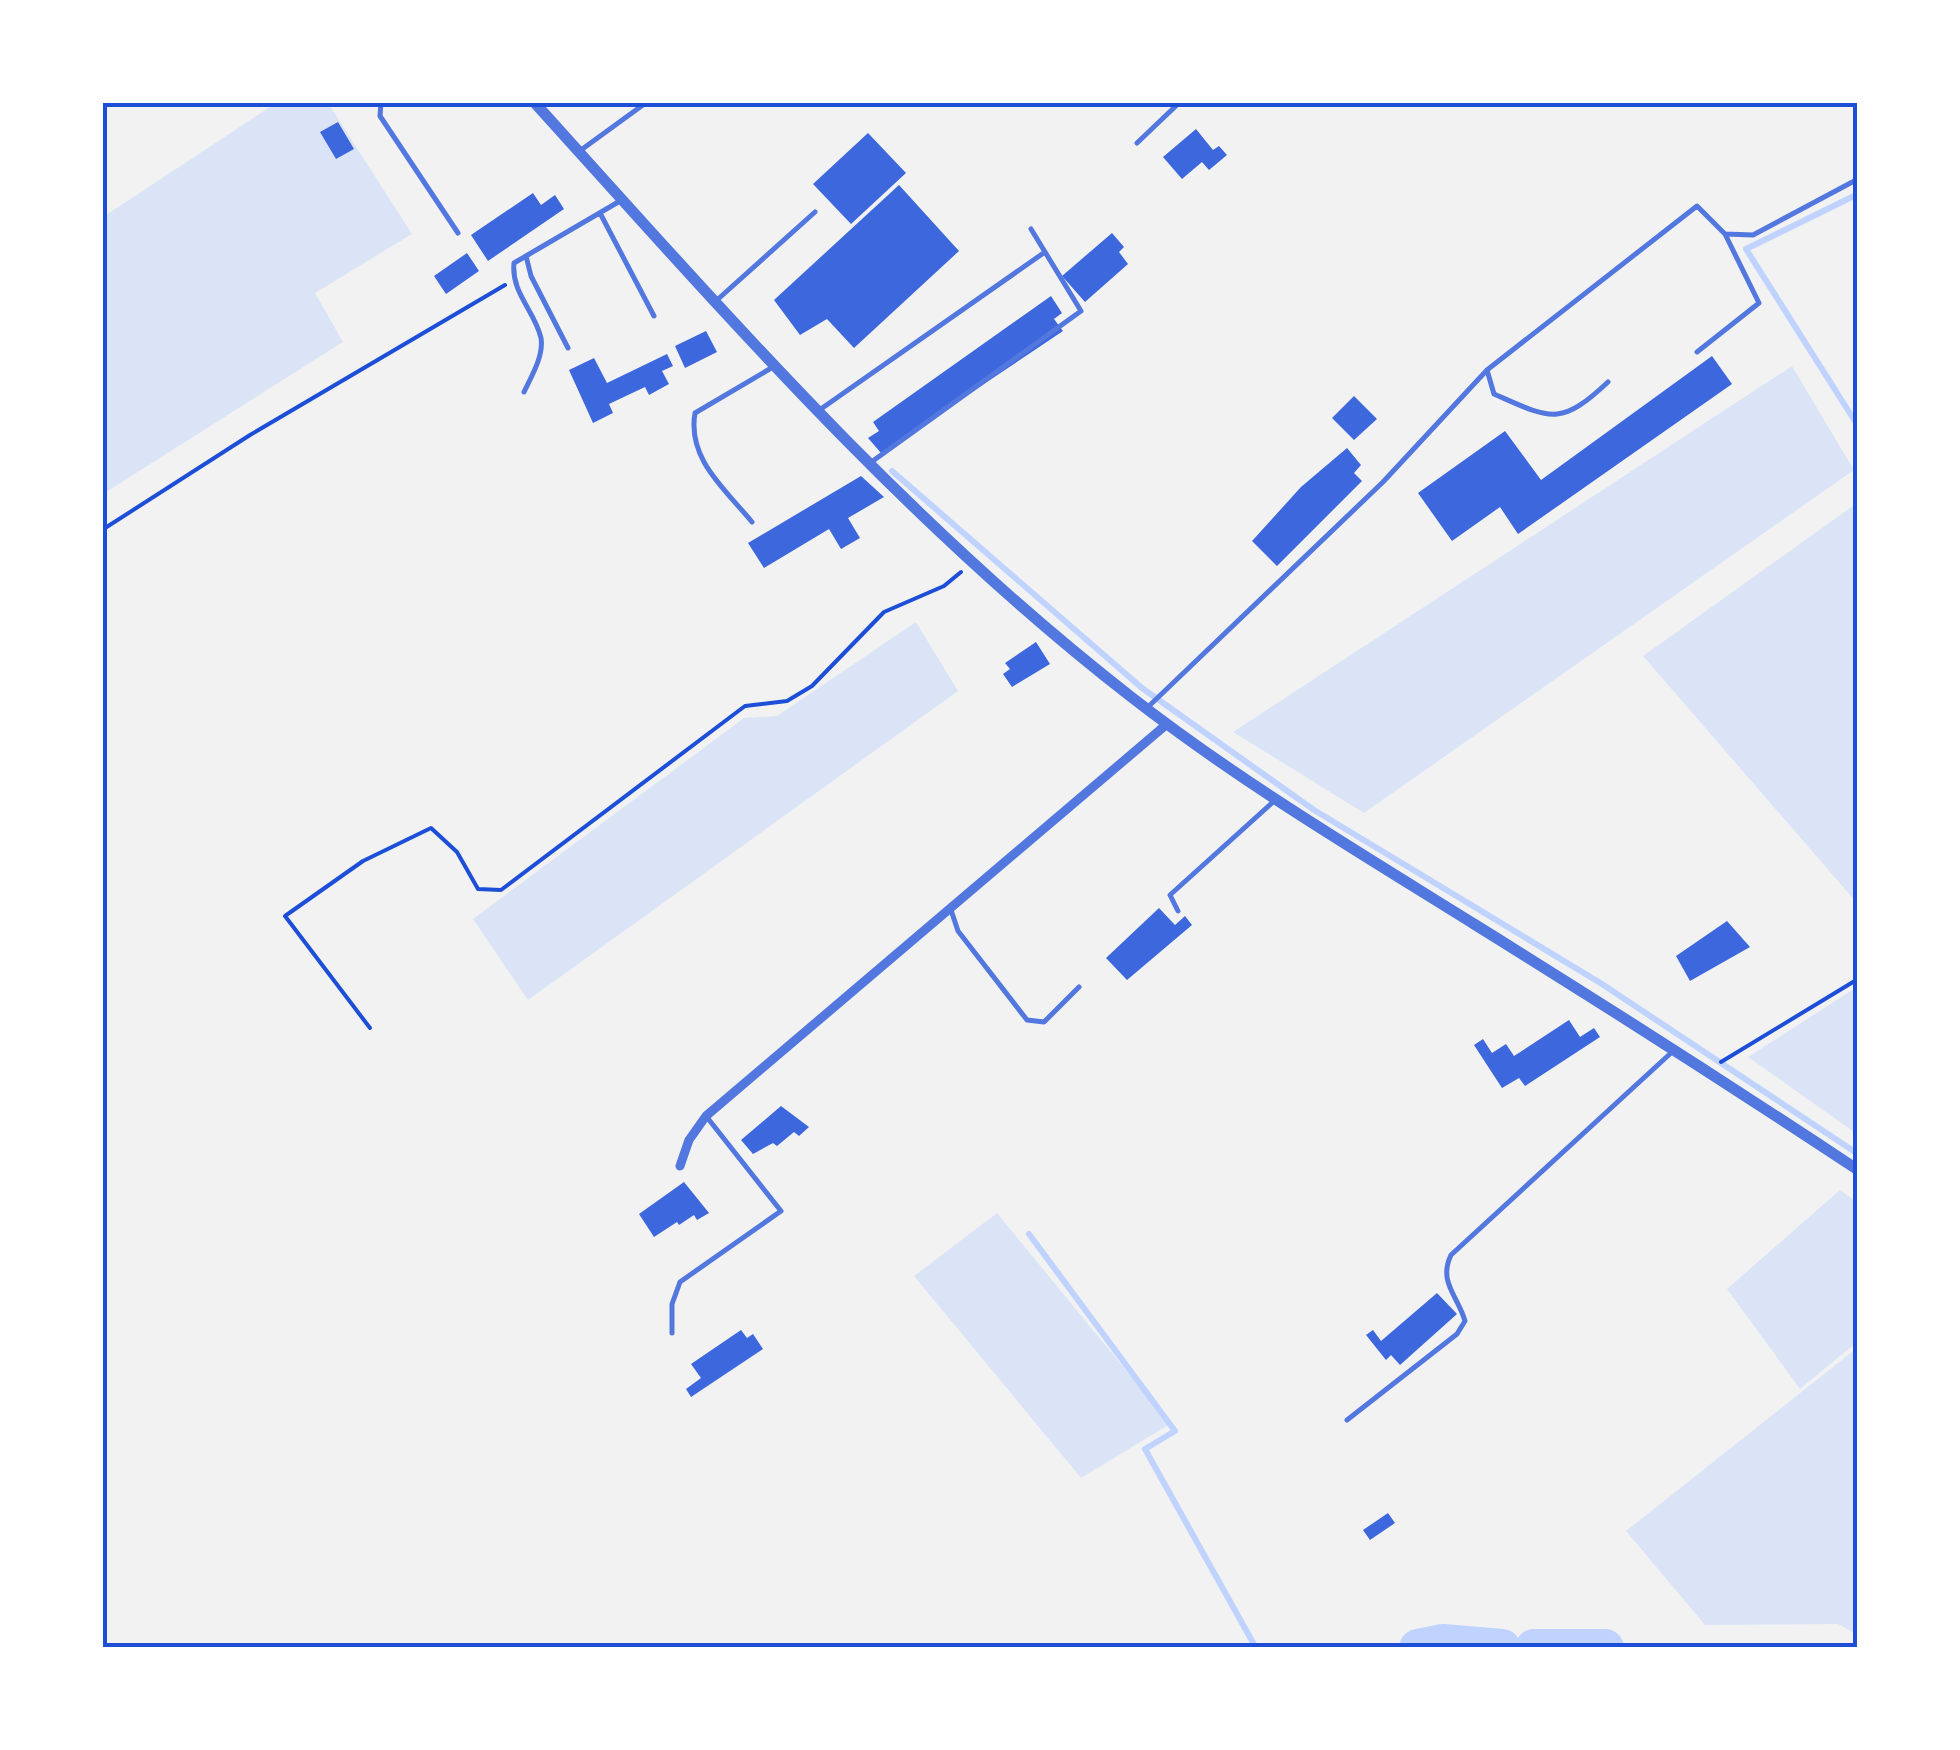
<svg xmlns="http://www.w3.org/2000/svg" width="1960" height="1750" font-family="Inter,sans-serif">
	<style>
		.green { fill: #dbe4f7 }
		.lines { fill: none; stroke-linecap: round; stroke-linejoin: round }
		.stream { stroke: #bfd3fe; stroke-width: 6 }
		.river { stroke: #bfd3fe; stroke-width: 38 }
		.building { fill: #3d67dc }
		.path { stroke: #1d4ed8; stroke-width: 4 }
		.service { stroke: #5277de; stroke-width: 5 }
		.minor { stroke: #5277de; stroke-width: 9 }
		.tertiary { stroke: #5277de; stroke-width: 11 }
		.neatline { fill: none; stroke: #1d4ed8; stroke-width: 4 }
	</style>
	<rect width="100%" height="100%" fill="#f2f2f2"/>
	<path class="green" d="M 276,103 L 328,103 L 412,234 L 315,293 L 343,342 L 103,494 L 103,217 Z
		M 1792,366 L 1854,470 L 1364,813 L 1233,732 Z
		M 1857,503 L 1857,903 L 1643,656 Z
		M 916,622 L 958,691 L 528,1000 L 473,919 L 744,718 L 777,716 Z
		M 1857,987 L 1857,1134 L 1748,1057 Z
		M 1840,1190 L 1857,1202 L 1857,1342 L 1800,1389 L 1727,1289 Z
		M 997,1213 L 1170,1424 L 1081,1478 L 914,1276 Z
		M 1857,1348 L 1857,1634 L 1838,1624 L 1705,1625 L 1626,1531 Z"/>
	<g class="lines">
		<path class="stream" d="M 1858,194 L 1746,249 L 1858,426
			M 892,471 L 1142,688 L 1314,810 L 1602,984 L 1858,1154
			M 1029,1234 L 1175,1431 L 1145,1449 L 1256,1648"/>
		<path class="river" d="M 1418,1648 L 1443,1643 L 1502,1648
			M 1534,1648 L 1605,1648"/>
	</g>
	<path class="building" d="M 338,122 L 354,149 L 336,159 L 320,132 Z
		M 1196,129 L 1213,150 L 1219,146 L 1227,155 L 1209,170 L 1202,162 L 1182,179 L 1163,157 Z
		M 868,133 L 906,173 L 851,224 L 813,184 Z
		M 899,185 L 959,251 L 854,348 L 827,319 L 800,335 L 774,300 Z
		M 533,193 L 541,205 L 555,195 L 564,209 L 488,261 L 471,235 Z
		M 1112,233 L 1124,247 L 1119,252 L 1128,264 L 1085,302 L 1062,276 Z
		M 467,253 L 479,271 L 446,294 L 434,276 Z
		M 1051,296 L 1062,313 L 1054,319 L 1063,331 L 881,453 L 868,438 L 879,431 L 873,422 Z
		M 706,331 L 717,352 L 685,368 L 675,346 Z
		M 667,354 L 673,366 L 662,371 L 669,384 L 649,395 L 645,387 L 609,404 L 613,413 L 593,423 L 569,370 L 594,358 L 607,383 Z
		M 1712,356 L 1732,384 L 1518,534 L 1500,507 L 1452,541 L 1418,493 L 1505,431 L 1541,480 Z
		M 1354,396 L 1377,419 L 1354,440 L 1332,418 Z
		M 1347,448 L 1361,465 L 1354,473 L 1362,481 L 1277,566 L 1252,541 L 1301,487 Z
		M 861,476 L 884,497 L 848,518 L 860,538 L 841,549 L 829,529 L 764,568 L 748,543 Z
		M 1036,642 L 1050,664 L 1012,687 L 1003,674 L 1010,669 L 1005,663 Z
		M 1159,908 L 1175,925 L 1185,916 L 1192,925 L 1127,980 L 1106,958 Z
		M 1727,921 L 1750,947 L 1690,981 L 1676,956 Z
		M 1569,1020 L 1580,1037 L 1594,1028 L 1600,1037 L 1525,1086 L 1519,1078 L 1502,1088 L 1474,1045 L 1483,1039 L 1492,1053 L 1506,1044 L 1514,1056 Z
		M 781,1106 L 809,1127 L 799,1136 L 794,1132 L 777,1146 L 773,1143 L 753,1154 L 741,1140 Z
		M 684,1182 L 709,1213 L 697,1220 L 694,1215 L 679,1225 L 677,1222 L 654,1237 L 639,1214 Z
		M 1437,1293 L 1457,1314 L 1400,1365 L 1391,1355 L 1386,1360 L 1366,1335 L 1373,1330 L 1381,1341 Z
		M 741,1330 L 747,1338 L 753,1334 L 763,1349 L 691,1397 L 686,1389 L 701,1378 L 691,1364 Z
		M 1388,1513 L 1395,1523 L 1370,1540 L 1363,1530 Z"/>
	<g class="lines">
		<path class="path" d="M 102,530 L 250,435 L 505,285
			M 370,1028 L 285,916 L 363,861 L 431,828 L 457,852 L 478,889 L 501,890 L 745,706 L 787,701 L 812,686 L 884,612 L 944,586 L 961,572
			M 1721,1062 L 1858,979
			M 998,1648 L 1010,1648"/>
		<path class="service" d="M 381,102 L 380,116 L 458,233
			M 1137,143 L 1180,102
			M 581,150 L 647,102
			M 600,213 L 654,316
			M 717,300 L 815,212
			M 568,348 L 531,276 L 526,256 L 620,201
			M 1697,352 L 1759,303 L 1725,234
			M 1608,382 C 1560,427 1551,419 1494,394 L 1487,370 L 1697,206 L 1725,234 L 1753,235 L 1858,179
			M 524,392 C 531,377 544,356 541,338 C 535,311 511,293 514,263 L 526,256
			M 818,411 L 1045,252
			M 870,463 L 1081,311 L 1031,229
			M 752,522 C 725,489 687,459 695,413 L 773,367
			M 1149,706 L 1383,482 L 1487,370
			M 951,910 L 958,931 L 1027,1020 L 1044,1022 L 1079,987
			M 1178,911 L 1170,895 L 1273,802
			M 672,1333 L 672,1304 L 680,1282 L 781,1211 L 706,1116
			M 1347,1420 L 1457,1334 L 1465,1321 C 1458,1296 1438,1282 1451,1255 L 1672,1052"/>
		<path class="minor" d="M 680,1166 L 689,1140 L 706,1116 L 1167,724"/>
		<path class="tertiary" d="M 534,102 C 723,311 907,523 1130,696 C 1239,781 1357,851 1474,924 C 1603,1004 1731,1086 1858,1170"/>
	</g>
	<rect width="1960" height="1750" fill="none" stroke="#ffffff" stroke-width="210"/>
	<rect x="105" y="105" width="1750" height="1540" class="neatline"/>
</svg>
